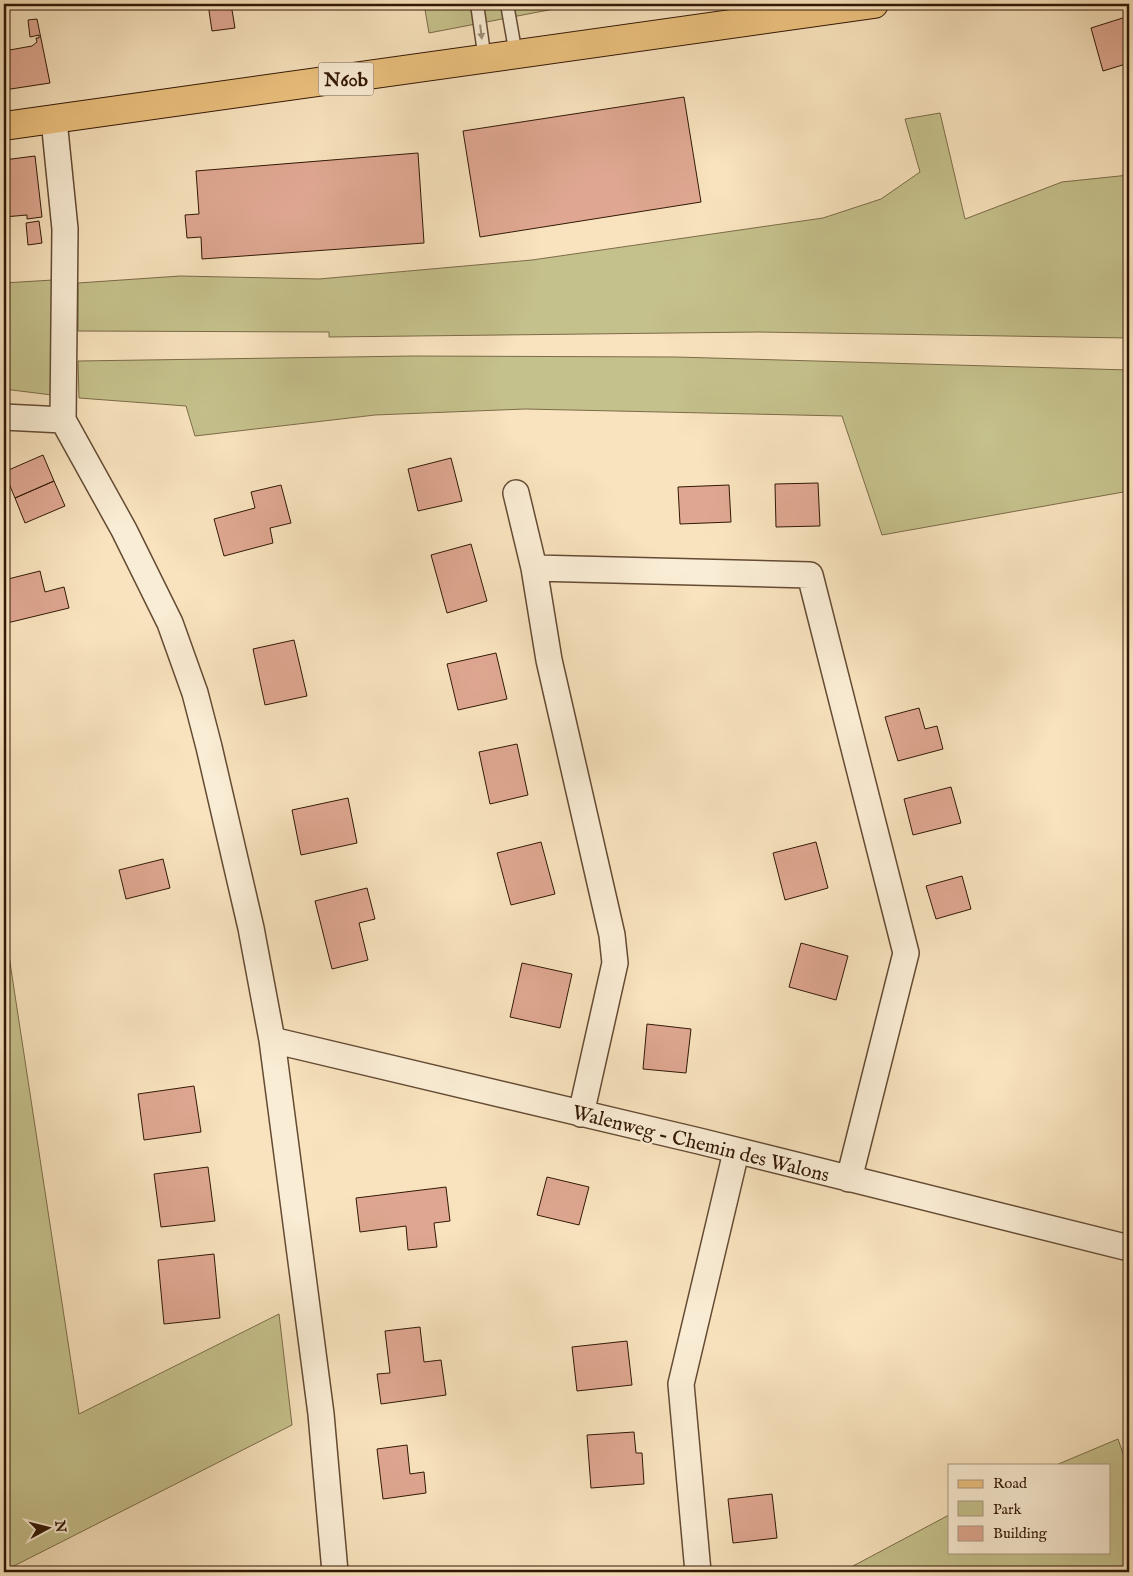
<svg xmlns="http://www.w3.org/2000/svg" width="1133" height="1576" font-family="'IM FELL English',serif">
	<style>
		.green { fill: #c5c18c; stroke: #7c6c48 }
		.building { fill: #dfa791; stroke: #321805 }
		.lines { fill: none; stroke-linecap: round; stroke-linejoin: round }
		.lane-casing { stroke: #644b33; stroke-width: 15 }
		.street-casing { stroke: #644b33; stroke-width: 28 }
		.primary-casing { stroke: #321805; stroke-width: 30 }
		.lane { stroke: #faedd5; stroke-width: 12 }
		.street { stroke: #faedd5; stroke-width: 25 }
		.primary { stroke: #ecc27f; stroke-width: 28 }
		.oneway { fill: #a08d77 }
		.labels { text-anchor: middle; stroke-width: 4.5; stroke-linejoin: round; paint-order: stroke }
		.shield { fill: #faedd5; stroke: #6e5843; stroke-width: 1 }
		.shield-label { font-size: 19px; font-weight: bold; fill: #321805 }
		.street-label { font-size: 20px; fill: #321805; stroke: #faedd5 }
	</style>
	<rect width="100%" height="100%" fill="#f8e3be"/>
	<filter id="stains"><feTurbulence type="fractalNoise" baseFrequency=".004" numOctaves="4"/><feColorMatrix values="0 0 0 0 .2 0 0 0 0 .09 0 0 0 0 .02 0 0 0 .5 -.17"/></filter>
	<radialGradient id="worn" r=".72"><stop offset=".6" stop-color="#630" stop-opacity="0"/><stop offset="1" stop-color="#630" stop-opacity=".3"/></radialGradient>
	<path class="green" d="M 424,4 L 580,4 L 429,33 Z
		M 940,113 L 965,219 L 1062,182 L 1129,175 L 1129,338 L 759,332 L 329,337 L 329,332 L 78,331 L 78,283 L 180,276 L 319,279 L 532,260 L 823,218 L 881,199 L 920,172 L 905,119 Z
		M 53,280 L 52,395 L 4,389 L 4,283 Z
		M 413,356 L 676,357 L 1129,370 L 1129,491 L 882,535 L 842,416 L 525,409 L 375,415 L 195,436 L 186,406 L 79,398 L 78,361 Z
		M 9,956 L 79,1414 L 279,1314 L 292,1425 L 4,1571 L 4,959 Z
		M 1118,1439 L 1129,1471 L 1129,1572 L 854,1572 L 853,1566 L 949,1515 L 949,1552 L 1109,1552 L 1109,1465 L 1056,1465 Z"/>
	<path class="building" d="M 208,4 L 231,4 L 235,28 L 212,31 Z
		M 1129,16 L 1129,63 L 1103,71 L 1091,28 Z
		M 37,19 L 50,83 L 4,90 L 4,51 L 32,46 L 37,42 L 36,38 L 39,38 L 39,35 L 30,37 L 28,20 Z
		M 684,97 L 701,202 L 480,237 L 463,131 Z
		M 418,153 L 424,243 L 202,259 L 201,237 L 187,238 L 185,215 L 199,214 L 196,171 Z
		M 35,156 L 42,217 L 27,219 L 27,215 L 4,217 L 4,160 Z
		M 39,221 L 42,243 L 28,245 L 26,223 Z
		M 43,455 L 54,481 L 15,498 L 4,472 Z
		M 451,458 L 462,501 L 418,511 L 408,469 Z
		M 54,481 L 65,506 L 25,523 L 15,498 Z
		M 818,483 L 820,526 L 776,527 L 775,484 Z
		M 281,485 L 291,523 L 270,528 L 273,543 L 224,556 L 214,519 L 255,508 L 251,492 Z
		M 729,485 L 731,522 L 680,524 L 678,487 Z
		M 471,544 L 487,601 L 447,613 L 431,555 Z
		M 40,571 L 45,592 L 64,587 L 69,608 L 7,623 L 4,608 L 4,580 Z
		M 294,640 L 307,696 L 265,705 L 253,649 Z
		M 496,653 L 507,699 L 458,710 L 447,664 Z
		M 919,708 L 925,729 L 937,726 L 943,749 L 898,761 L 885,717 Z
		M 517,744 L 528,795 L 490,804 L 479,752 Z
		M 951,787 L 961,823 L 913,835 L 904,799 Z
		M 348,798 L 357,843 L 301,855 L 292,810 Z
		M 541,842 L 555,894 L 511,905 L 497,853 Z
		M 816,842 L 828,888 L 785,900 L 773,853 Z
		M 163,859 L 170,888 L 126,899 L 119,870 Z
		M 962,876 L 971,909 L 936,919 L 926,886 Z
		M 367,888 L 375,919 L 359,923 L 368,960 L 332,969 L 315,901 Z
		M 801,943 L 848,956 L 836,1000 L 789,987 Z
		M 522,963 L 572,974 L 560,1028 L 510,1017 Z
		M 647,1024 L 691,1029 L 686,1073 L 643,1069 Z
		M 194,1086 L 201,1132 L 144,1140 L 138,1094 Z
		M 208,1167 L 215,1221 L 161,1227 L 154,1174 Z
		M 547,1177 L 589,1187 L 579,1225 L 537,1215 Z
		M 446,1187 L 450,1221 L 434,1223 L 437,1247 L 408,1250 L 406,1226 L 360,1232 L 356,1198 Z
		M 214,1254 L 220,1318 L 164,1324 L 158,1260 Z
		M 420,1327 L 424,1362 L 441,1360 L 446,1395 L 381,1404 L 377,1374 L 390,1373 L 385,1331 Z
		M 627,1341 L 632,1385 L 577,1391 L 572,1347 Z
		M 634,1432 L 636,1453 L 642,1453 L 644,1484 L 591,1488 L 587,1435 Z
		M 407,1445 L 410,1474 L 424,1472 L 426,1493 L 383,1499 L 377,1449 Z
		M 772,1494 L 777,1538 L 733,1543 L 728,1499 Z"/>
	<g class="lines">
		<g class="lane-casing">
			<path id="lane" d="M 477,4 L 485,60
				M 507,4 L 516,55"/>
		</g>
		<g class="street-casing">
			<path id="street" d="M 54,120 L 65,229 L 63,420 L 124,530 L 170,623 L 195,693 L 209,747 L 251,928 L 272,1040 L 321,1414 L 335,1572
				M 4,417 L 63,420
				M 516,493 L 534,568 L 810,575 L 906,953 L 849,1179
				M 534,568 L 549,660 L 612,935 L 615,963 L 581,1114
				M 272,1040 L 699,1141 L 1129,1248
				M 698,1572 L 681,1384 L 736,1152"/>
		</g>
		<g class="primary-casing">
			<path id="primary" d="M 4,126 L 874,4"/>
		</g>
		<use href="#lane" class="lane"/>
		<use href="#street" class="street"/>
		<use href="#primary" class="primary"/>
	</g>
	<defs><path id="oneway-solid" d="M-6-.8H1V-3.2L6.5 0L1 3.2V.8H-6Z" transform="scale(1.25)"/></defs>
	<use class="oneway" href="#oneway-solid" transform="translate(481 32) rotate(83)"/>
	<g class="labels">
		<rect class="shield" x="318.5" y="62.5" width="55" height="33" rx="4"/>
		<g class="shield-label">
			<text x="346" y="86">N60b</text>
		</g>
		<g class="street-label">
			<text transform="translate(701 1143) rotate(14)" y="7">Walenweg - Chemin des Walons</text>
		</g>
	</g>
	<rect width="1133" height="1576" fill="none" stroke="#f8e3be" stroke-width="20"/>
	<rect x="5" y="5" width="1123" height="1566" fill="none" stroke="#321805" stroke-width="2.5"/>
	<rect x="10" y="10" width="1113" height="1556" fill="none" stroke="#321805"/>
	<rect x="948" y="1464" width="162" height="90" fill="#faedd5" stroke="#aa9882"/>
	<rect x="958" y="1480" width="25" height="8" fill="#ecc27f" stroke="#aa9882"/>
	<text x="993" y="1488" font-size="15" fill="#321805">Road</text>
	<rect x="958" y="1501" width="25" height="15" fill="#c5c18c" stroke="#aa9882"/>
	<text x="993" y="1514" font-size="15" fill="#321805">Park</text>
	<rect x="958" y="1526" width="25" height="15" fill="#dfa791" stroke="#aa9882"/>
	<text x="993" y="1538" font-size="15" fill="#321805">Building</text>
	<g transform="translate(48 1528) rotate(83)" stroke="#faedd5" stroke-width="4" paint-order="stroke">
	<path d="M0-4L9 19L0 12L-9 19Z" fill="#321805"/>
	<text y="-8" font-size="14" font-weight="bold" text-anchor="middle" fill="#321805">N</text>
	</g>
	<rect width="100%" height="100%" filter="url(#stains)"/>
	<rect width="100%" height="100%" fill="url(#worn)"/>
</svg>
